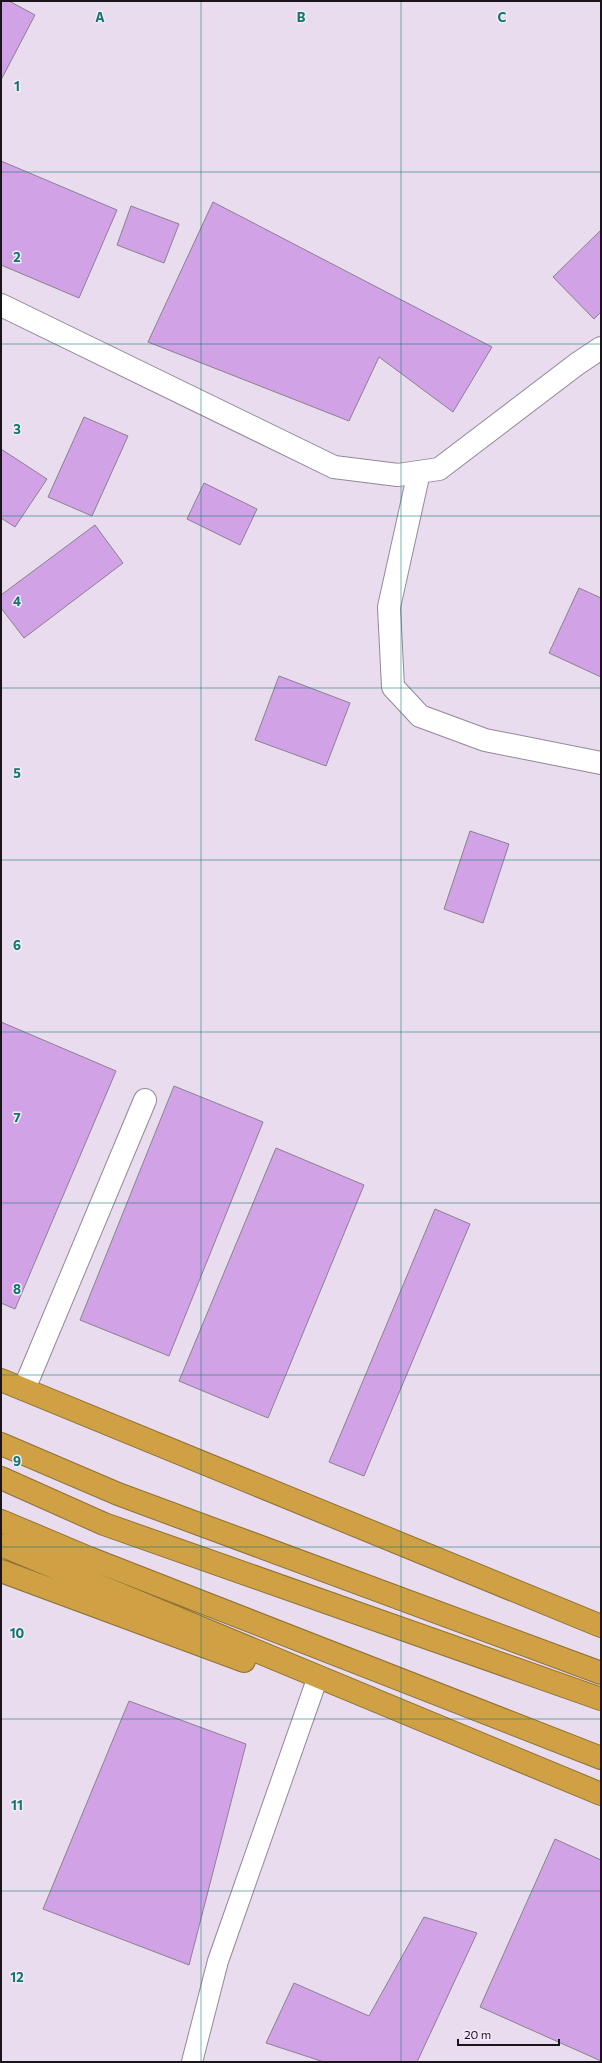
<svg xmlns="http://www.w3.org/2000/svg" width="602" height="2063" font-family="Commissioner,sans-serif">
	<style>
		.building { fill: #d1a3e6; stroke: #8b8090 }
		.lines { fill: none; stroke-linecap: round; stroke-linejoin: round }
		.lane-casing { stroke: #938898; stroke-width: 22 }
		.street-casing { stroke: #938898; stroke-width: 24 }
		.highway-casing { stroke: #8f7035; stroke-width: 24 }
		.lane { stroke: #fff; stroke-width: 20 }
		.street { stroke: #fff; stroke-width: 22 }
		.highway { stroke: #cfa144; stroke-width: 22 }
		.grid { fill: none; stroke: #0f766e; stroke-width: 1; stroke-opacity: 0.55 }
		.grid-label { font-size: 13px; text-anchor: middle; font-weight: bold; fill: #0f766e; stroke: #f5e9fb; stroke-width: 3; stroke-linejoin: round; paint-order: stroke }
	</style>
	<rect width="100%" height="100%" fill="#e8dcee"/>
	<path class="building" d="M 1,1 L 9,1 L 35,15 L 1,80 Z
		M 1,161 L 117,210 L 79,298 L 1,265 Z
		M 213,202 L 492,347 L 453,412 L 379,357 L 349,421 L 148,342 Z
		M 131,206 L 179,224 L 164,263 L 117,245 Z
		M 601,230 L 601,312 L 594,319 L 553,277 Z
		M 84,417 L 128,436 L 92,516 L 48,497 Z
		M 1,449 L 47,479 L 15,527 L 1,518 Z
		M 204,483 L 257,509 L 240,545 L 187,519 Z
		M 95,525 L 123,563 L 24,638 L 1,608 L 1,595 Z
		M 579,588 L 601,598 L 601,677 L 549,653 Z
		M 279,676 L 350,703 L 326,766 L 255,740 Z
		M 470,831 L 509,844 L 483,923 L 444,909 Z
		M 1,1022 L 116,1071 L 15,1309 L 1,1303 Z
		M 174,1086 L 263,1122 L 169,1356 L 80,1320 Z
		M 276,1148 L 364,1185 L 268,1418 L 179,1381 Z
		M 435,1209 L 470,1224 L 364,1476 L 329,1462 Z
		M 129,1701 L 246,1744 L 189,1965 L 43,1909 Z
		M 555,1839 L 601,1860 L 601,2061 L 480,2007 Z
		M 424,1917 L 477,1933 L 417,2062 L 324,2062 L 266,2043 L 294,1983 L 369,2016 Z"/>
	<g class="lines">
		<g class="lane-casing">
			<path id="lane" d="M 192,2062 L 218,1961 L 315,1685"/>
		</g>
		<g class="street-casing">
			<path id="street" d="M 1,305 L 334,467 L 398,475 L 439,469 L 577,364 L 601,348
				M 419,472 L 389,607 L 393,687 L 420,716 L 485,740 L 601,763
				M 24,1389 L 145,1100"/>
		</g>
		<g class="highway-casing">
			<path id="highway" d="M 1,1380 L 601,1626
				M 1,1444 L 118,1494 L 601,1673
				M 1,1478 L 104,1524 L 601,1699
				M 1,1521 L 89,1558 L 601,1758
				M 1,1545 L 601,1794
				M 1,1571 L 244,1661"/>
		</g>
		<use href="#lane" class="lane"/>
		<use href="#street" class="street"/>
		<use href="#highway" class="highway"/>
	</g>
	<path class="grid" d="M 201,1 L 201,2062M 401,1 L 401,2062M 1,172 L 601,172M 1,344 L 601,344M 1,516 L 601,516M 1,688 L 601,688M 1,860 L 601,860M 1,1032 L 601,1032M 1,1203 L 601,1203M 1,1375 L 601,1375M 1,1547 L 601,1547M 1,1719 L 601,1719M 1,1891 L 601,1891"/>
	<g class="grid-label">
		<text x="100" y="22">A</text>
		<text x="301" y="22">B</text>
		<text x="502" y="22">C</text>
		<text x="17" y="91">1</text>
		<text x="17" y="262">2</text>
		<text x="17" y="434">3</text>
		<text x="17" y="606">4</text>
		<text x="17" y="778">5</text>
		<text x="17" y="950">6</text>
		<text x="17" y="1122">7</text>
		<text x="17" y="1294">8</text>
		<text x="17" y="1466">9</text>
		<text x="17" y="1638">10</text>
		<text x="17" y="1810">11</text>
		<text x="17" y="1982">12</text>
	</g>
	<rect width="602" height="2063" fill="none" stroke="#18141a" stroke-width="4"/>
	<path d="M458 2039v6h101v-6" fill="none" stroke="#18141a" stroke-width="2"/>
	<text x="464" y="2039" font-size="12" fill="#18141a" stroke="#f5e9fb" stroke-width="3" paint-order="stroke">20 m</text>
</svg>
